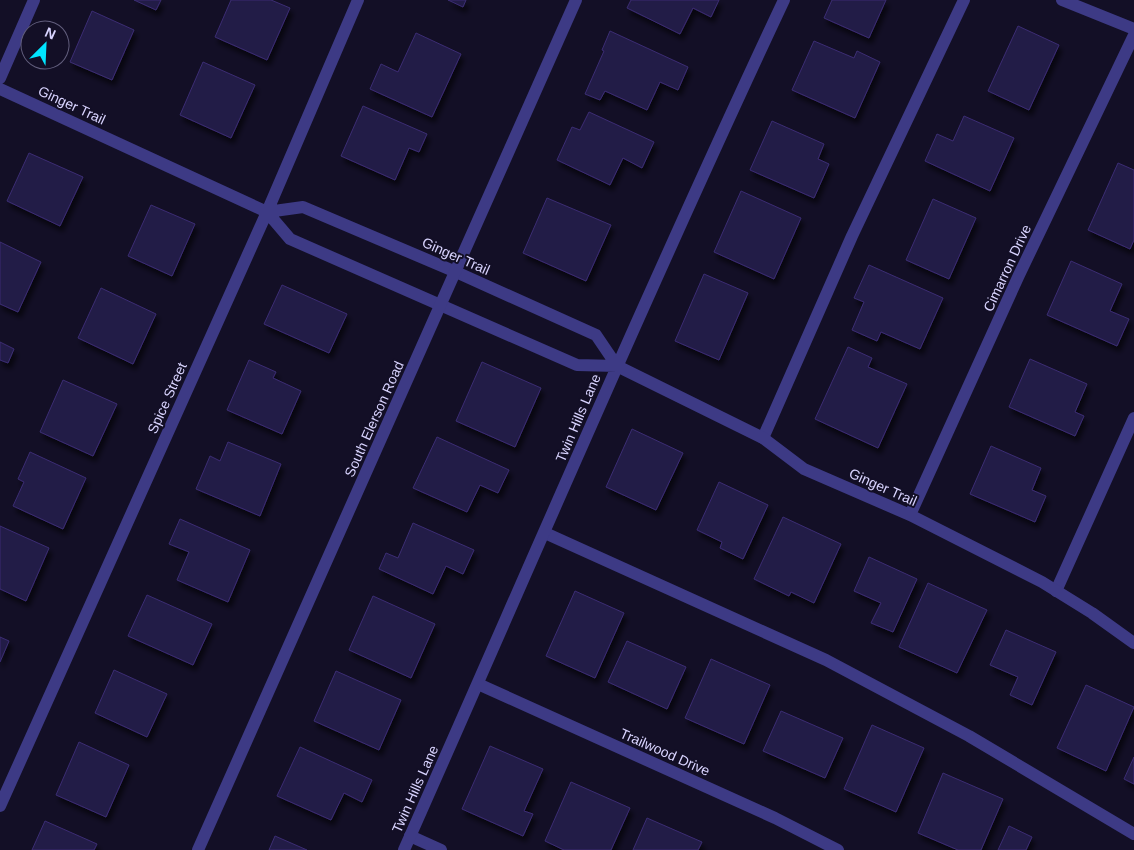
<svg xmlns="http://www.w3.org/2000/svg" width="1134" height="850" font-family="Arial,sans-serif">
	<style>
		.building { fill: #241b47; stroke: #3b2d73; filter: url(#shadow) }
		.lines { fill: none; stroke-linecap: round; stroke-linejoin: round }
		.service { stroke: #3d3a85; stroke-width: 12 }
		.minor { stroke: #3d3a85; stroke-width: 12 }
		.tertiary { stroke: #3d3a85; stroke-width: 12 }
		.labels { text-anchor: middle; stroke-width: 4; stroke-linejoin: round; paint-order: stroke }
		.street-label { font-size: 14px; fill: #d9d4ff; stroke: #130f26 }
	</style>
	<defs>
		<filter id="shadow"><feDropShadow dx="3" dy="5.5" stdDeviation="2.5" flood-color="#0009"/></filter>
	</defs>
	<rect width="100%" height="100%" fill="#130f26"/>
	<path class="building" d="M 134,0 L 161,0 L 156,10 Z
		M 231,0 L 271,0 L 290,8 L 267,60 L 215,37 Z
		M 448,0 L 466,0 L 463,7 Z
		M 631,0 L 719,0 L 711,17 L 693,8 L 680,34 L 627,8 Z
		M 832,0 L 886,0 L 869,38 L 824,18 Z
		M 92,11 L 134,30 L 112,80 L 70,62 Z
		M 1018,26 L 1059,45 L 1029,110 L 988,91 Z
		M 610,31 L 688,67 L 678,90 L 660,82 L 647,110 L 605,91 L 600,100 L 585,94 L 604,51 L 602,50 Z
		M 416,33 L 461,54 L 432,117 L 370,89 L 381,64 L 398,72 Z
		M 814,41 L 854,58 L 857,51 L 880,62 L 855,118 L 792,90 Z
		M 203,62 L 255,85 L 231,138 L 180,115 Z
		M 363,106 L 427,134 L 419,152 L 409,148 L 395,180 L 341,156 Z
		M 589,112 L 654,142 L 642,168 L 623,158 L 610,185 L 557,160 L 572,127 L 580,130 Z
		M 964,116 L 1014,138 L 990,191 L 925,161 L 937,134 L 953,141 Z
		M 772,121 L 824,144 L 818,159 L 829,164 L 814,198 L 750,170 Z
		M 29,153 L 83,177 L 60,226 L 7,201 Z
		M 1118,163 L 1134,170 L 1134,240 L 1130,249 L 1088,230 Z
		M 741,191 L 801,218 L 774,279 L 714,252 Z
		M 547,198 L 611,225 L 586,281 L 523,253 Z
		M 933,199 L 976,218 L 949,279 L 906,260 Z
		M 151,205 L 195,224 L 172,276 L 128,256 Z
		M 0,242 L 41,262 L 18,312 L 0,304 Z
		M 1071,261 L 1122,284 L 1110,311 L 1129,319 L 1117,346 L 1047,315 Z
		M 869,265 L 943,298 L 920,349 L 881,332 L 877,341 L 852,330 L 864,302 L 854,298 Z
		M 704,274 L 748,293 L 719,360 L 675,341 Z
		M 282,285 L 347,314 L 329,353 L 264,324 Z
		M 101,288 L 156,314 L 133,364 L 78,338 Z
		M 0,342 L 14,349 L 8,363 L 0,360 Z
		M 848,347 L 872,358 L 868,367 L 907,384 L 878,448 L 815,419 Z
		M 1030,359 L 1087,384 L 1075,412 L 1084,416 L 1075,436 L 1009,407 Z
		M 249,360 L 276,372 L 273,378 L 301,391 L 282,434 L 227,410 Z
		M 482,362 L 541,388 L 515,447 L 456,421 Z
		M 63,380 L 117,404 L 93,456 L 40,432 Z
		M 632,429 L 683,453 L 656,510 L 606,487 Z
		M 437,437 L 509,470 L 498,493 L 480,485 L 467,512 L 413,488 Z
		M 228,442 L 281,464 L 260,516 L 196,489 L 210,456 L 220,461 Z
		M 991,446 L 1041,468 L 1032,490 L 1046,496 L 1035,522 L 970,494 Z
		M 30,452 L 86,478 L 63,529 L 13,506 L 24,482 L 18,479 Z
		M 719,482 L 768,505 L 743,559 L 720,548 L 722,542 L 697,530 Z
		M 783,517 L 841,544 L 814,603 L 791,592 L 789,596 L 754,579 Z
		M 180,519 L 250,550 L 228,602 L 177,580 L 189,552 L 169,544 Z
		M 413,523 L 474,550 L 463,574 L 446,566 L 433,594 L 379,569 L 386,553 L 398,558 Z
		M 0,526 L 49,548 L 26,601 L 0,589 Z
		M 869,557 L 917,579 L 893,632 L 871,623 L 881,603 L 854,591 Z
		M 928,583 L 987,610 L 957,673 L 899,647 Z
		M 575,591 L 624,613 L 595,678 L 546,656 Z
		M 147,595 L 212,624 L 193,665 L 128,636 Z
		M 373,596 L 435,624 L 411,678 L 349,650 Z
		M 1006,630 L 1056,652 L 1032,705 L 1010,695 L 1018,677 L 990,665 Z
		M 0,637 L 9,641 L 0,662 Z
		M 627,641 L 686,667 L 667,709 L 608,682 Z
		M 711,659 L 770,685 L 744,744 L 685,718 Z
		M 114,670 L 167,694 L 147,737 L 95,713 Z
		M 336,671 L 401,700 L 379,750 L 314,721 Z
		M 1086,685 L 1134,707 L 1106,771 L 1057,748 Z
		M 781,711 L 843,738 L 825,778 L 763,751 Z
		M 872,725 L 924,748 L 896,812 L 844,789 Z
		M 79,742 L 129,765 L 106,817 L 56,795 Z
		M 490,746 L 543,769 L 524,811 L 533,814 L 523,836 L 462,809 Z
		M 300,747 L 372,780 L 362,802 L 344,793 L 331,820 L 277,796 Z
		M 1134,757 L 1134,784 L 1124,779 Z
		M 943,773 L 1003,799 L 981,850 L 958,850 L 918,833 Z
		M 571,782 L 630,808 L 611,850 L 564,850 L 545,841 Z
		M 647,818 L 702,842 L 698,850 L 633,850 Z
		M 45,821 L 97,844 L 94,850 L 32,850 Z
		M 1009,826 L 1032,837 L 1026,850 L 998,850 Z
		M 275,836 L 307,850 L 269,850 Z"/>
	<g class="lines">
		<path class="service" d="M 763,438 L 852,236 L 964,0
			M 545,533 L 826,660 L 969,736 L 1134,834
			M 1056,591 L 1134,418
			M 410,836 L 441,850"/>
		<path class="minor" d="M 1062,0 L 1134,29
			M 0,78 L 34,0
			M 0,89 L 267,212 L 290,239 L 577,365 L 617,366 L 763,438 L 804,469 L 910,515 L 1042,582 L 1092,613 L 1134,643
			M 267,212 L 303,207 L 456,272 L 596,335 L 617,366
			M 910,515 L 1019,275 L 1134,35
			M 478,684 L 775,818 L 838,850
			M 0,806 L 267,212 L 358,0
			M 404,850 C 530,566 652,281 784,0"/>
		<path class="tertiary" d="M 198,850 L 576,0"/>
	</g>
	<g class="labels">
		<g class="street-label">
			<text transform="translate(72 105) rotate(25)" y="5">Ginger Trail</text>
			<text transform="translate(456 256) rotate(24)" y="5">Ginger Trail</text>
			<text transform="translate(1007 268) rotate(-65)" y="5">Cimarron Drive</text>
			<text transform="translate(167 398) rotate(-66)" y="5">Spice Street</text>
			<text transform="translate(578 418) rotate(-67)" y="5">Twin Hills Lane</text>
			<text transform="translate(374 419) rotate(-66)" y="5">South Elerson Road</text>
			<text transform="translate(883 487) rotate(24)" y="5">Ginger Trail</text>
			<text transform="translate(665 752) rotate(24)" y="5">Trailwood Drive</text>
			<text transform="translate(415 789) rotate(-66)" y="5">Twin Hills Lane</text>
		</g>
	</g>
	<g transform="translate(45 45) rotate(24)"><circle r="24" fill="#130f26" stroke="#625e7d"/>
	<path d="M0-4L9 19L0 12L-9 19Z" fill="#00e5ff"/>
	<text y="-8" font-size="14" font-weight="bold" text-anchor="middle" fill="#d9d4ff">N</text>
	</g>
</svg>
